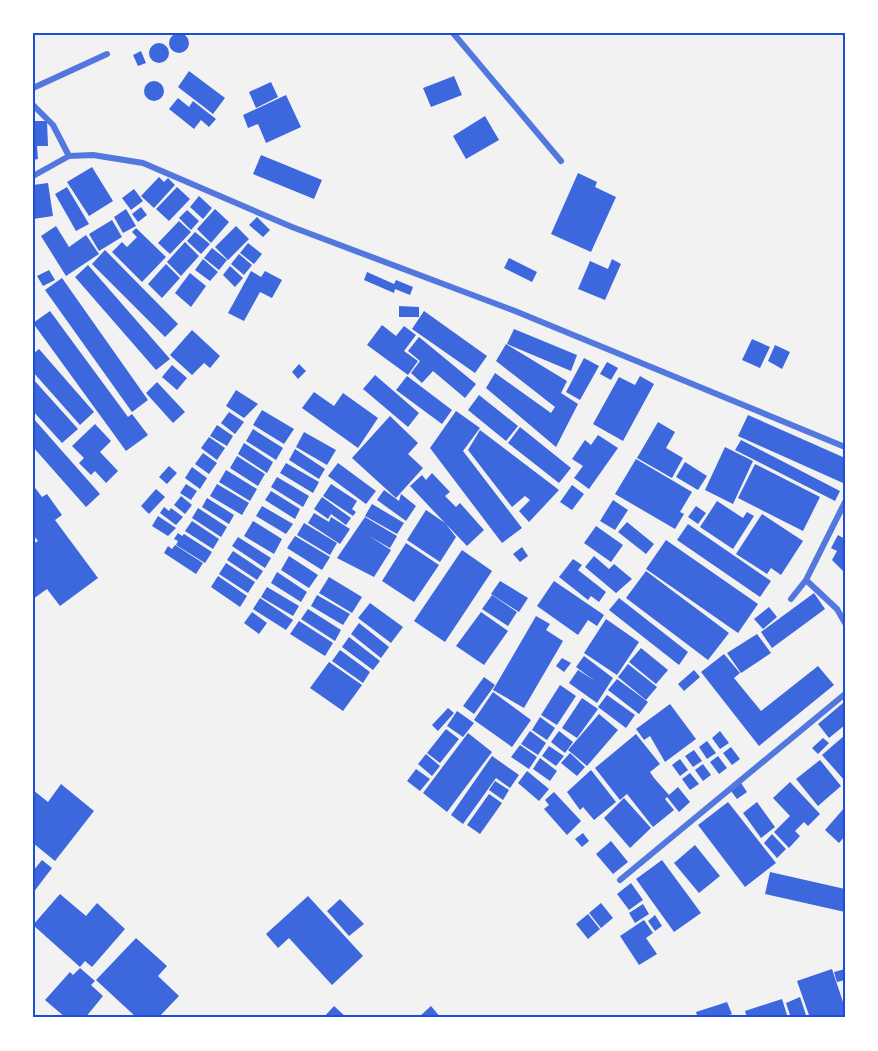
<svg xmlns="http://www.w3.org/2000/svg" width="878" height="1051" font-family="'PT Sans Narrow',sans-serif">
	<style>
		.building { fill: #3d67dc }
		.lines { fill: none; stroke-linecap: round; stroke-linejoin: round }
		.minor { stroke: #5277de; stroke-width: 6 }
		.neatline { fill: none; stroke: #1d4ed8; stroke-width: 2 }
	</style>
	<rect width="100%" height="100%" fill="#f2f2f2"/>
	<path class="building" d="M169 43a10 10 0 1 1 20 0a10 10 0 1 1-20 0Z
		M149 53a10 10 0 1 1 20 0a10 10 0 1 1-20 0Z
		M 141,51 L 146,63 L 138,66 L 133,55 Z
		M 189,71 L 225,98 L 213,114 L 178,87 Z
		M 454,76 L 462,95 L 431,107 L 423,88 Z
		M144 91a10 10 0 1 1 20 0a10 10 0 1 1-20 0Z
		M 271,82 L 278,97 L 256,108 L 249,92 Z
		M 286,95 L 301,127 L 266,143 L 258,124 L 248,128 L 243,115 Z
		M 178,98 L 189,107 L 193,101 L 216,119 L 209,127 L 201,120 L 194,129 L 169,109 Z
		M 485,116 L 499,140 L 466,159 L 453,136 Z
		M 33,121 L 47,121 L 48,146 L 37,146 L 38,159 L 33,160 Z
		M 261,155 L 322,180 L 314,199 L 253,174 Z
		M 92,167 L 113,201 L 89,216 L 67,182 Z
		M 578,173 L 597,182 L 595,187 L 616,197 L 591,252 L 551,234 Z
		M 159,177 L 164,182 L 168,178 L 175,185 L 154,208 L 141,196 Z
		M 48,183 L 53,216 L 33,219 L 33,185 Z
		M 67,187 L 89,224 L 76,231 L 55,194 Z
		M 177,187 L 190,199 L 169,221 L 156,209 Z
		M 134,189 L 143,201 L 131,210 L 122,198 Z
		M 199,196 L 212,208 L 203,219 L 190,207 Z
		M 141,207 L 147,215 L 138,222 L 132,214 Z
		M 126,209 L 136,226 L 123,233 L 114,217 Z
		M 215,209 L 229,222 L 211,243 L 197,229 Z
		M 187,210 L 199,221 L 191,230 L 179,218 Z
		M 257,217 L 270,230 L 263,237 L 249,225 Z
		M 112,220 L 122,237 L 99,251 L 89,234 Z
		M 179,221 L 191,232 L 170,254 L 158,243 Z
		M 56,226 L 69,247 L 86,235 L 99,254 L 66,276 L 41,236 Z
		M 236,226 L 249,239 L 228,260 L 215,247 Z
		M 136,228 L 166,257 L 142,282 L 112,252 L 122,242 L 127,247 L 137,237 L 132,232 Z
		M 195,232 L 210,244 L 201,254 L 187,241 Z
		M 185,242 L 199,256 L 181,276 L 167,262 Z
		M 248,243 L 262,254 L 254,264 L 240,253 Z
		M 212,248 L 227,260 L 219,270 L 204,258 Z
		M 105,250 L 178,324 L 165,337 L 92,264 Z
		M 239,254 L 252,265 L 244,275 L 231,264 Z
		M 509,258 L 537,272 L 532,282 L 504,268 Z
		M 203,259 L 218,272 L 210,281 L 195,270 Z
		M 612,259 L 621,264 L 605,300 L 578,289 L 590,261 L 608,269 Z
		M 166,264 L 180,278 L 162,298 L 148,284 Z
		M 88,265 L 170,359 L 156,370 L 75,277 Z
		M 230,266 L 243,278 L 235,287 L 223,275 Z
		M 49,270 L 55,280 L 43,286 L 37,276 Z
		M 251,271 L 261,277 L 265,271 L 282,280 L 272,298 L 260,292 L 244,321 L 228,313 Z
		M 367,272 L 394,284 L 396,280 L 413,287 L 410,295 L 395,289 L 394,293 L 364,280 Z
		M 190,273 L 206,286 L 191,307 L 175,293 Z
		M 62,278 L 148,400 L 132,412 L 45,290 Z
		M 399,306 L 419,307 L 419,317 L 399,317 Z
		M 50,311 L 128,417 L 132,414 L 148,435 L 126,451 L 33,323 Z
		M 424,311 L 487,356 L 475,373 L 412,329 Z
		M 382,325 L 396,336 L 404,326 L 416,335 L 404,351 L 418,361 L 408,375 L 367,345 Z
		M 514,329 L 577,355 L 571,371 L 507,344 Z
		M 192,330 L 220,356 L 210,368 L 204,363 L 192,375 L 170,355 Z
		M 419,337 L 476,384 L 465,398 L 433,371 L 422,383 L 411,373 L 420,361 L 408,351 Z
		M 752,339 L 770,347 L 760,368 L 742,360 Z
		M 506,344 L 567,381 L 561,393 L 578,404 L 556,447 L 486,388 L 495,373 L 551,413 L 555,407 L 496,361 Z
		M 775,345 L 790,352 L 782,369 L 768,361 Z
		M 39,349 L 94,412 L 80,425 L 33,372 L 33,354 Z
		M 584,358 L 599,366 L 580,400 L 566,392 Z
		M 607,362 L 618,368 L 611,380 L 600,374 Z
		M 299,364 L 306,371 L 298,379 L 292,372 Z
		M 172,365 L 187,378 L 177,390 L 162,377 Z
		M 375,375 L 419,413 L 408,427 L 363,389 Z
		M 407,376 L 452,410 L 442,424 L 396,390 Z
		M 640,376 L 654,384 L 623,441 L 593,424 L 619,377 L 635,385 Z
		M 33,379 L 78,429 L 62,443 L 33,411 Z
		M 157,382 L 185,412 L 173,423 L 146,393 Z
		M 236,390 L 258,404 L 244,418 L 226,406 Z
		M 314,392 L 334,406 L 343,393 L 378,418 L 358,448 L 302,408 Z
		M 479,395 L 518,426 L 506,441 L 468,410 Z
		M 262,410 L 294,429 L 284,444 L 253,425 Z
		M 456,411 L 480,428 L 463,451 L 522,528 L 502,543 L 430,448 Z
		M 229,412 L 244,422 L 235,434 L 221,423 Z
		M 748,415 L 845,458 L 843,483 L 738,436 Z
		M 390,416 L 418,443 L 408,454 L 423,468 L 396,498 L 352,458 Z
		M 33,418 L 100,494 L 86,507 L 33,447 Z
		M 658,422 L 675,432 L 666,448 L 683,458 L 672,478 L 637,458 Z
		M 95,424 L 111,441 L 100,452 L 118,471 L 106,483 L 95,471 L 91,475 L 79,463 L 84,458 L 72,446 Z
		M 217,425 L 233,436 L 227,446 L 210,436 Z
		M 520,427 L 571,468 L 559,483 L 508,443 Z
		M 253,429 L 283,448 L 276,460 L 246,441 Z
		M 480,430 L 559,490 L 529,522 L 519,511 L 530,500 L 525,496 L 512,507 L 468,450 Z
		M 304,432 L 336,450 L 327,465 L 296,447 Z
		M 598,435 L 618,448 L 589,489 L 574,478 L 583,466 L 572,459 L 585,440 L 591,445 Z
		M 209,437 L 225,448 L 217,460 L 201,448 Z
		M 741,440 L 840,491 L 835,501 L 735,450 Z
		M 244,443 L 273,462 L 267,473 L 238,454 Z
		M 725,447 L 753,461 L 733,504 L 705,490 Z
		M 295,449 L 325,469 L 319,479 L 289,460 Z
		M 203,453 L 217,463 L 209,474 L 195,464 Z
		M 237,456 L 265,474 L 258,486 L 230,468 Z
		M 636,459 L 692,492 L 680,512 L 684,514 L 675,529 L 615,494 Z
		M 685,462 L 707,476 L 698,490 L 676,477 Z
		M 286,463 L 319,482 L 313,493 L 280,473 Z
		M 338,463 L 376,491 L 366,504 L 328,476 Z
		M 755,464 L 820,497 L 803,531 L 738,498 Z
		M 169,466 L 177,473 L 167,484 L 159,477 Z
		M 192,467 L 207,478 L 200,489 L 185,478 Z
		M 226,470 L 257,489 L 250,501 L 219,482 Z
		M 432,473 L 450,492 L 445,496 L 456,507 L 460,503 L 484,530 L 467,546 L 445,523 L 456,537 L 440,562 L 407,540 L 426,510 L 445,523 L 410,486 L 422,475 L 426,480 Z
		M 277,477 L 309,496 L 303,507 L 271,487 Z
		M 186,484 L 197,491 L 191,500 L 180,493 Z
		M 217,484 L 249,503 L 242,515 L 210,496 Z
		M 331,484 L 357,501 L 352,509 L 356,512 L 353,516 L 323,496 Z
		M 33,485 L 42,497 L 47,494 L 62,515 L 55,520 L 98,578 L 60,606 L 47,589 L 33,599 L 33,544 L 38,541 L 33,535 Z
		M 572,485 L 584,494 L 572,510 L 560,502 Z
		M 156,489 L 165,497 L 149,514 L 141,506 Z
		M 384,490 L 399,501 L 401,494 L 416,506 L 406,521 L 377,500 Z
		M 271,491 L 300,509 L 295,519 L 265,500 Z
		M 181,496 L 192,505 L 185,514 L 174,505 Z
		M 322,497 L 351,518 L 346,525 L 331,514 L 328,519 L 314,509 Z
		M 207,498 L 234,515 L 229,524 L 202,507 Z
		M 613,500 L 628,510 L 615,530 L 600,521 Z
		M 717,501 L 743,518 L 747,512 L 754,516 L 733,549 L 700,527 Z
		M 372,504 L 404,523 L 397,534 L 365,516 Z
		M 262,506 L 293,524 L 286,534 L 256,516 Z
		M 696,506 L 706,513 L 698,524 L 688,517 Z
		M 164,507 L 169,511 L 171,508 L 183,517 L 176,525 L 160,513 Z
		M 198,508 L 227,527 L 221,537 L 192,518 Z
		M 314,513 L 329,522 L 331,517 L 350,529 L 340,544 L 308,523 Z
		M 762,514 L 803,541 L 781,575 L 771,568 L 767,574 L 736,554 Z
		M 158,516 L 176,528 L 168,536 L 152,526 Z
		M 365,517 L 397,536 L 390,548 L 369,536 L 391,550 L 374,577 L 337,558 Z
		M 192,521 L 219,539 L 213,549 L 185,531 Z
		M 253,521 L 282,539 L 274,554 L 244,536 Z
		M 627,522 L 654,544 L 646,554 L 618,532 Z
		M 304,523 L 337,543 L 330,555 L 297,535 Z
		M 688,524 L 771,581 L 760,597 L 677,540 Z
		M 596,526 L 623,545 L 611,562 L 584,543 Z
		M 178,533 L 182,536 L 184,534 L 212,552 L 205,563 L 176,545 L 178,541 L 174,539 Z
		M 838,535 L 845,539 L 843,571 L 832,560 L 837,551 L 831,548 Z
		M 295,536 L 330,557 L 322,570 L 287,548 Z
		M 238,537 L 271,558 L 265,568 L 232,546 Z
		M 666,540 L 758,604 L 738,633 L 646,569 Z
		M 406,543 L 439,565 L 414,602 L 382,581 Z
		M 175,545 L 203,563 L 196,574 L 164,553 L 168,546 L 172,549 Z
		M 522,547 L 528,556 L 520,562 L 513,554 Z
		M 462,550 L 492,571 L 445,642 L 414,621 Z
		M 233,551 L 263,571 L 257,580 L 227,560 Z
		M 289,556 L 318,575 L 309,588 L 281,570 Z
		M 594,556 L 609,569 L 614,564 L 632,579 L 616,593 L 585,567 Z
		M 573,559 L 582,565 L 578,570 L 606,592 L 599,602 L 591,596 L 588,600 L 559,577 Z
		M 226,563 L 255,582 L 248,593 L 219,574 Z
		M 646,571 L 729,633 L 708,660 L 626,598 Z
		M 277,572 L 307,592 L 301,602 L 271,583 Z
		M 218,576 L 247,596 L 240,607 L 211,587 Z
		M 329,577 L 362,597 L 352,613 L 319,593 Z
		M 500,581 L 528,598 L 519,612 L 491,594 Z
		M 554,581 L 604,615 L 597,626 L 588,620 L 578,635 L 537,606 Z
		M 267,587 L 299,606 L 293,616 L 261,597 Z
		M 814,593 L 825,609 L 772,648 L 761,632 Z
		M 317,595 L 350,614 L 343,625 L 311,606 Z
		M 492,595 L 517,612 L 508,626 L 482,609 Z
		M 260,598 L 293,620 L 286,630 L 253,609 Z
		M 619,598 L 688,652 L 679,665 L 609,610 Z
		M 370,603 L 403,627 L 391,643 L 358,618 Z
		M 769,607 L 777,617 L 763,629 L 754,619 Z
		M 308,609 L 341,630 L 335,641 L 301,619 Z
		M 252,612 L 267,623 L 259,634 L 244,623 Z
		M 481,612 L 508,631 L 484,665 L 456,646 Z
		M 536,616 L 550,624 L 546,630 L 563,641 L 524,708 L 493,690 Z
		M 606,619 L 639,642 L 617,675 L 584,653 Z
		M 299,621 L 333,643 L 325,656 L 290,634 Z
		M 359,623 L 389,647 L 381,658 L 351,634 Z
		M 757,634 L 771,653 L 741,673 L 727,653 Z
		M 349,637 L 380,661 L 373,670 L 342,647 Z
		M 641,648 L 668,670 L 656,684 L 629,662 Z
		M 340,650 L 370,672 L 363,683 L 332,661 Z
		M 724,654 L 740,673 L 734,678 L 761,711 L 818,666 L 834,685 L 759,746 L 701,672 Z
		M 584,656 L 613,678 L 597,703 L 569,683 L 578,670 L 595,681 L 576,667 Z
		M 562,658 L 571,663 L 564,672 L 556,666 Z
		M 329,662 L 362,685 L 343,711 L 310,688 Z
		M 628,664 L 657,687 L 646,700 L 618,677 Z
		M 694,670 L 700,677 L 684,691 L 678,684 Z
		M 484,677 L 495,685 L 474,714 L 463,706 Z
		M 617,679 L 648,702 L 639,714 L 608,690 Z
		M 560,685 L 576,696 L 557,725 L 541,715 Z
		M 493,692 L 531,720 L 512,747 L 474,720 Z
		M 607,695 L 635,715 L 626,728 L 598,707 Z
		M 582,698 L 598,709 L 577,738 L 562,728 Z
		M 843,703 L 845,725 L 829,738 L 818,724 Z
		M 670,704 L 696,739 L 665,762 L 650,736 L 644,740 L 636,729 Z
		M 448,708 L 454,713 L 438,731 L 432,725 Z
		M 457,711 L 474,723 L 463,737 L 447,726 Z
		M 599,714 L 618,730 L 587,766 L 568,750 Z
		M 540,717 L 555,728 L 547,740 L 532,730 Z
		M 446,729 L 459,739 L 440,763 L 427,753 Z
		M 530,731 L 546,743 L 538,755 L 521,744 Z
		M 559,731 L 573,742 L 565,753 L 551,742 Z
		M 720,731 L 729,743 L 720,749 L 712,738 Z
		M 468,733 L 492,752 L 447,812 L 423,793 Z
		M 636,734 L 660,764 L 650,772 L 654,778 L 669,795 L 678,787 L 690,802 L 679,812 L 667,797 L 665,799 L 674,810 L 653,827 L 627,794 L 620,800 L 595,768 Z
		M 845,735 L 845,781 L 822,755 Z
		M 823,738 L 829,743 L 818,754 L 812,748 Z
		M 707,741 L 716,753 L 707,759 L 699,747 Z
		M 520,745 L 537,757 L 529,769 L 511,757 Z
		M 549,746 L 564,756 L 556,766 L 542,756 Z
		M 731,747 L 740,759 L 732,765 L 723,753 Z
		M 694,750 L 702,761 L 693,767 L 685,756 Z
		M 570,753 L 585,767 L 577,776 L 561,763 Z
		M 426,754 L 440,766 L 432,776 L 418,764 Z
		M 492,756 L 519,775 L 510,788 L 496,778 L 463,824 L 451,815 Z
		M 718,756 L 727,768 L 719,774 L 710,762 Z
		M 540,758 L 557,771 L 550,781 L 533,769 Z
		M 680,759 L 688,770 L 680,776 L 672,765 Z
		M 820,760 L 841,786 L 818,806 L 796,779 Z
		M 703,764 L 711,775 L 703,781 L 695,770 Z
		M 416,769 L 430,779 L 420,791 L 407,781 Z
		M 591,770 L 616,802 L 594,820 L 583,807 L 580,810 L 567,792 Z
		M 527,771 L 549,789 L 539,801 L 518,783 Z
		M 690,773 L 699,784 L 690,790 L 682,779 Z
		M 495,781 L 509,790 L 503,800 L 489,790 Z
		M 790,782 L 820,814 L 808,826 L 804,822 L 795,831 L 800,836 L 789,848 L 774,832 L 790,816 L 773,798 Z
		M 741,783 L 747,792 L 737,799 L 731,791 Z
		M 61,784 L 94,811 L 55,861 L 33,843 L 33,790 L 48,802 Z
		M 554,792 L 581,821 L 567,835 L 544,809 L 549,805 L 545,800 Z
		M 489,794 L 502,803 L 480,834 L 467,825 Z
		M 624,798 L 651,828 L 630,848 L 604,818 Z
		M 728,802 L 776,863 L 745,887 L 698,825 Z
		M 757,802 L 775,827 L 761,838 L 743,813 Z
		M 845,807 L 845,836 L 839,843 L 825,830 Z
		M 583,833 L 589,841 L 582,847 L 575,839 Z
		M 772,834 L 786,849 L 777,858 L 764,843 Z
		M 611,841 L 628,862 L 613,874 L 596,854 Z
		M 695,845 L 720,876 L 699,893 L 674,863 Z
		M 42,860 L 52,868 L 33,893 L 33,871 Z
		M 662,860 L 701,913 L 674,932 L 636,879 Z
		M 770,872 L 845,889 L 845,912 L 765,894 Z
		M 631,883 L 643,900 L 629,910 L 617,894 Z
		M 60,894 L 86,916 L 97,903 L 125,929 L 92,967 L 85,961 L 80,967 L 33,925 Z
		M 308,896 L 363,956 L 332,985 L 289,938 L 278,948 L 266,934 Z
		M 340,899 L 364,924 L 349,936 L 327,911 Z
		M 601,903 L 613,918 L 601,928 L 589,913 Z
		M 643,904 L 649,914 L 635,923 L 629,913 Z
		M 588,914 L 600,929 L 588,939 L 576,924 Z
		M 655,915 L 662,926 L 655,931 L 648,921 Z
		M 644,920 L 653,933 L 646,938 L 657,954 L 639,965 L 620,936 Z
		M 136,938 L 167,966 L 158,976 L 179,996 L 158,1018 L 137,1018 L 96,980 Z
		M 80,968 L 95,981 L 91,985 L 103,996 L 85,1018 L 66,1018 L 45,1000 L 70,972 L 73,975 Z
		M 832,969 L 845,1008 L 845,1018 L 810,1018 L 797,981 Z
		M 845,969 L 845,980 L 837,982 L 834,972 Z
		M 800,997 L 807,1018 L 791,1018 L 786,1003 Z
		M 782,999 L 788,1018 L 747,1018 L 745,1011 Z
		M 727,1002 L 732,1014 L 721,1018 L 698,1018 L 696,1012 Z
		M 334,1006 L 347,1018 L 323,1018 Z
		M 431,1006 L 441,1018 L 420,1018 L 419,1017 Z"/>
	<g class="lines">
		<path class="minor" d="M 453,33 L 561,161
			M 33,88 L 107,54
			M 33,105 L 53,125 L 69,156
			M 33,176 L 69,156 L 93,155 L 143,163 L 292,227 L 515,311 L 845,447
			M 806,580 L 837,609 L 845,623
			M 791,599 L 806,580 L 845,502
			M 620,880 L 845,694"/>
	</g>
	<rect width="878" height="1051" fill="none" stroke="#ffffff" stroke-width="69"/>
	<rect x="34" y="34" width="810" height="982" class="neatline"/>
</svg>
